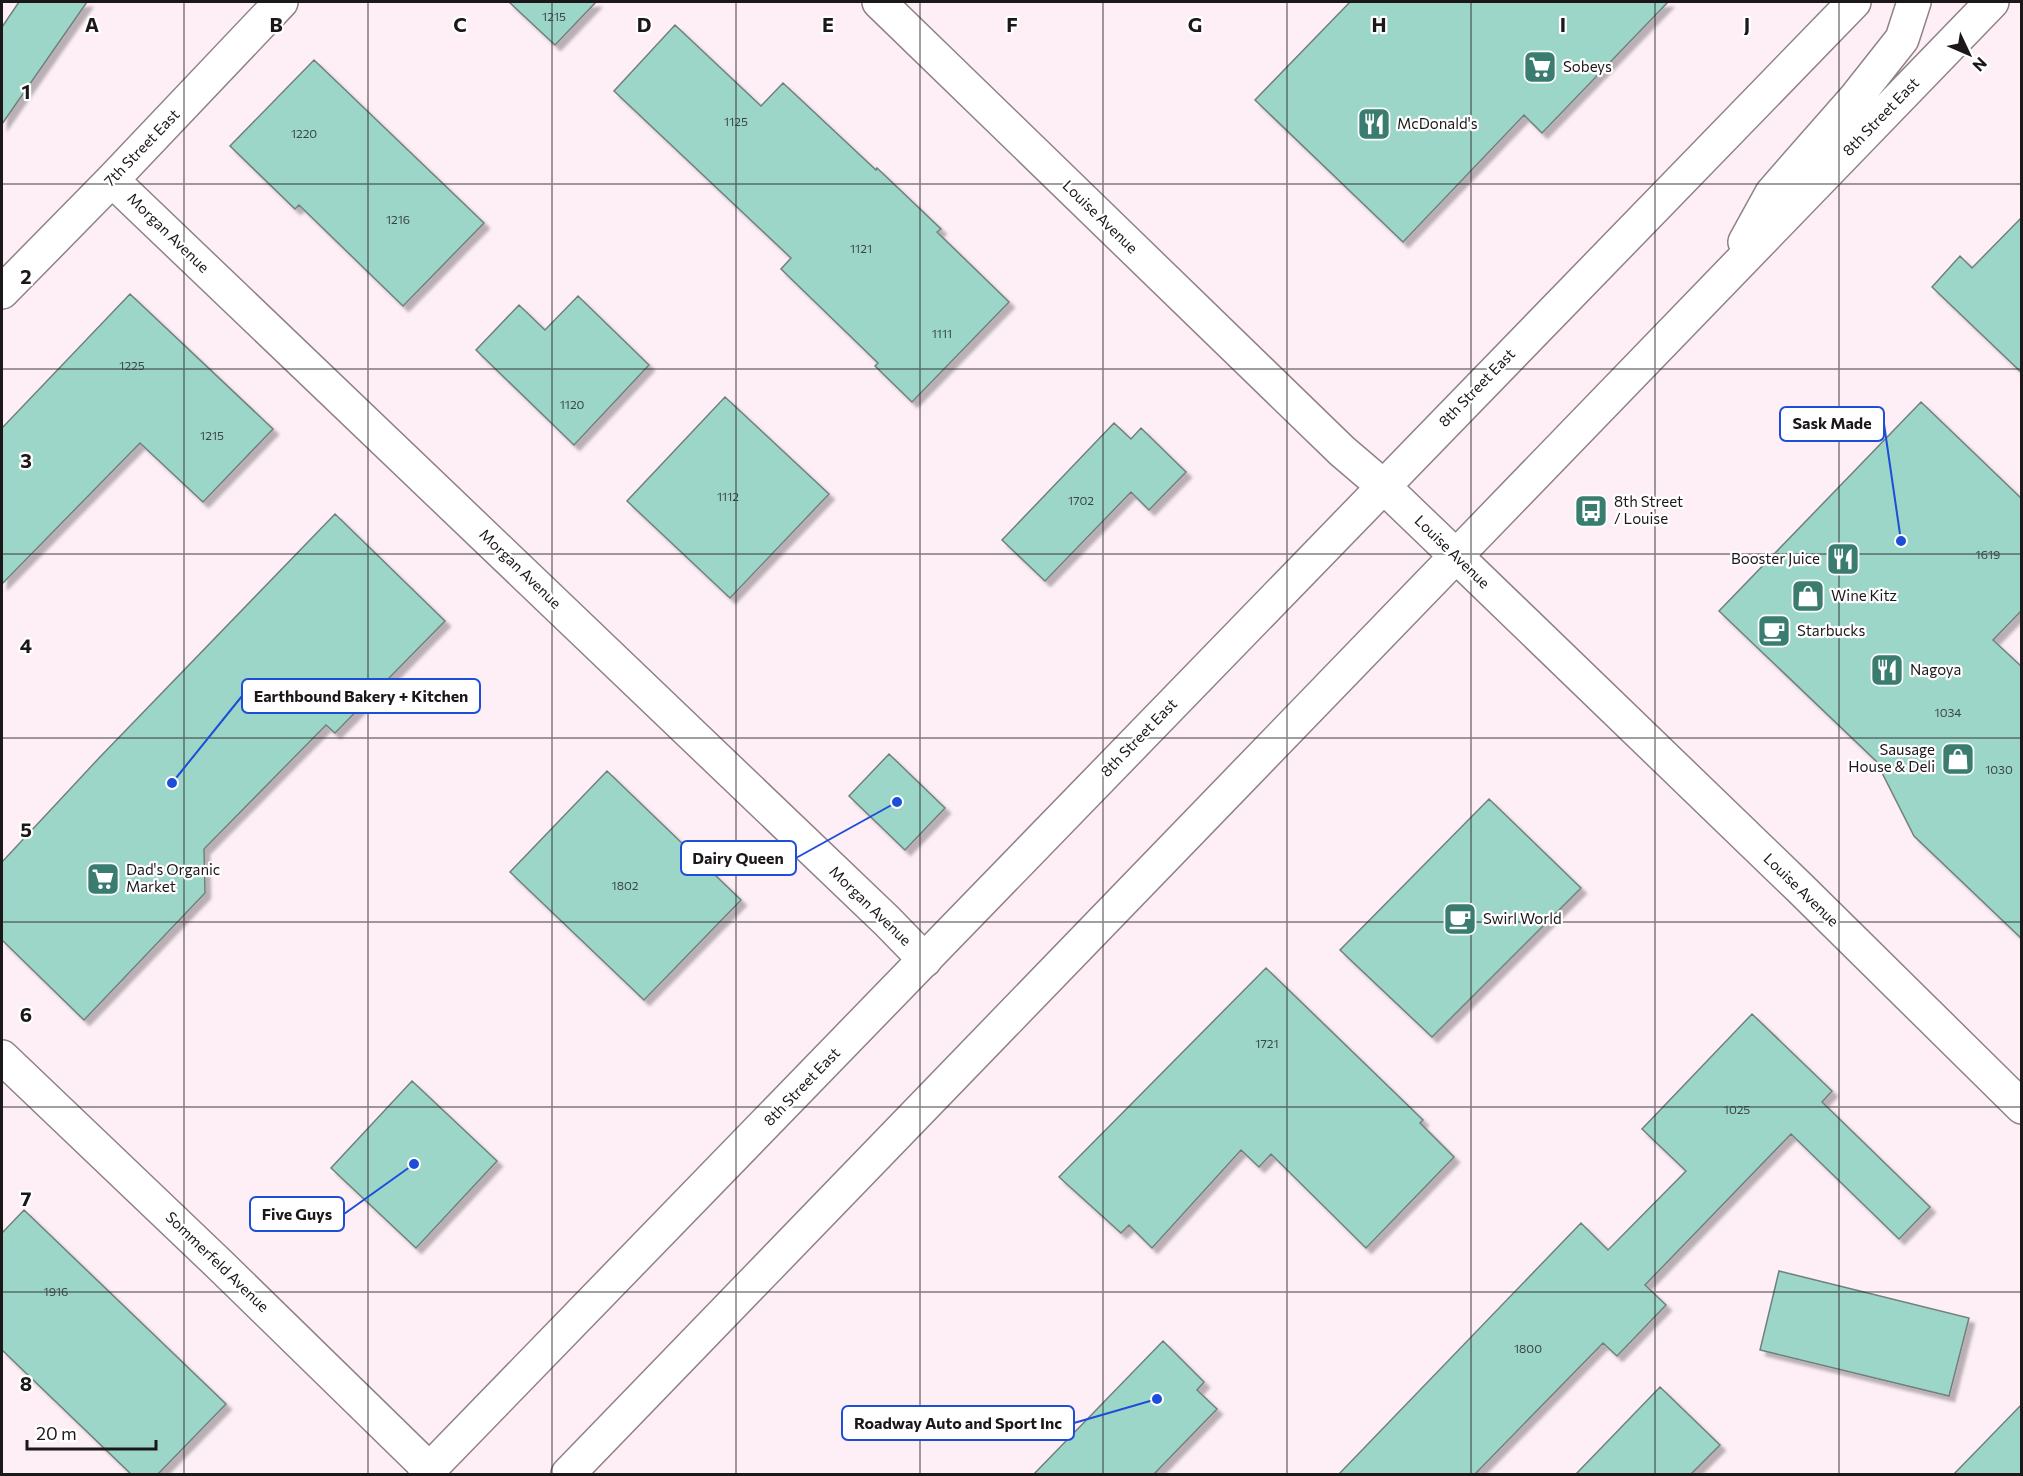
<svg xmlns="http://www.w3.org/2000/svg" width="2023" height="1476" font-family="Commissioner,sans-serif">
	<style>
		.building { fill: #9cd6c9; stroke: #72807d; stroke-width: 1.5; filter: url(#shadow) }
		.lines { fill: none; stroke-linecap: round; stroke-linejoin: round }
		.minor-casing { stroke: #8f8288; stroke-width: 36 }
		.tertiary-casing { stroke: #8f8288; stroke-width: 36 }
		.secondary-casing { stroke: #8f8288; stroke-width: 36 }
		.minor { stroke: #fff; stroke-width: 33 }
		.tertiary { stroke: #fff; stroke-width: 33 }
		.secondary { stroke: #fff; stroke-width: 33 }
		.grid { fill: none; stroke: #1c1719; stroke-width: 1.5; stroke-opacity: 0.55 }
		.labels { text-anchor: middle; stroke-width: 4.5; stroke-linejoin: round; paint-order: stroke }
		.number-label { font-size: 12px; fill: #3c4745 }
		.poi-label { font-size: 15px; fill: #1c1719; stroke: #fff; text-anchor: start }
		.street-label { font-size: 15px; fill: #1c1719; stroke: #fff }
		.grid-label { font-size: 20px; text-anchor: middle; font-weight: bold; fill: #1c1719; stroke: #fff; stroke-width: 4.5; stroke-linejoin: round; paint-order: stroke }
		.leader { fill: none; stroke: #1d4ed8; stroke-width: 2 }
		.callout-dot { fill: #1d4ed8; stroke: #fff; stroke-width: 2 }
		.callout { fill: #fff; stroke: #1d4ed8; stroke-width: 2 }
		.callout-label { font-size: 16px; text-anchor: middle; font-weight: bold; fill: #1c1719 }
	</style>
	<defs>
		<filter id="shadow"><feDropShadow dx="5.5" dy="5.5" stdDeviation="1.5" flood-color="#0004"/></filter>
	</defs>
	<rect width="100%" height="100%" fill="#fdeff5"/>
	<path class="building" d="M 19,2 L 87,2 L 2,124 L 2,27 Z
		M 509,2 L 596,2 L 555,45 Z
		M 1350,2 L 1668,2 L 1542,133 L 1524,115 L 1403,242 L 1255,100 Z
		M 675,25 L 761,106 L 783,83 L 876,170 L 877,168 L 941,229 L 937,232 L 1009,302 L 912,402 L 875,366 L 878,363 L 781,269 L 791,258 L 614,91 Z
		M 314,60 L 484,223 L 403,306 L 299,205 L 295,209 L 230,146 Z
		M 2022,217 L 2022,373 L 1932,287 L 1960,256 L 1972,268 Z
		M 130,294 L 273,429 L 203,502 L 140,443 L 2,584 L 2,428 Z
		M 578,296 L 649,365 L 574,445 L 476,350 L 519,305 L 545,330 Z
		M 725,397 L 829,494 L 730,598 L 627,501 Z
		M 1921,402 L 2022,499 L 2022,610 L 1993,640 L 2022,667 L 2022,939 L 1914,836 L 1876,761 L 1719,611 Z
		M 1114,423 L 1131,439 L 1141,428 L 1186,472 L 1149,510 L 1131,492 L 1045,581 L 1002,540 Z
		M 335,514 L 445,621 L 335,733 L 326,725 L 204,849 L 205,893 L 84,1020 L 2,940 L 2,862 L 99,758 Z
		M 889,754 L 945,808 L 905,850 L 849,796 Z
		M 607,771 L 741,900 L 644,1000 L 510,872 Z
		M 1489,799 L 1581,888 L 1432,1037 L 1340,950 Z
		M 1266,968 L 1423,1120 L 1420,1123 L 1454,1157 L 1366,1248 L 1271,1154 L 1259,1167 L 1241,1150 L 1152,1248 L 1129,1225 L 1121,1233 L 1059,1177 Z
		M 1752,1014 L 1832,1091 L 1822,1102 L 1930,1207 L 1899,1239 L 1791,1134 L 1645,1285 L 1666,1305 L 1617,1356 L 1603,1343 L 1475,1474 L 1339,1474 L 1581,1223 L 1608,1250 L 1686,1171 L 1642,1129 Z
		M 412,1081 L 497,1161 L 416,1248 L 331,1168 Z
		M 24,1210 L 226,1404 L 158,1474 L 131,1474 L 2,1350 L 2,1233 Z
		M 1779,1271 L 1969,1318 L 1949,1396 L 1760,1350 Z
		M 1163,1341 L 1204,1382 L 1197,1390 L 1217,1409 L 1154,1474 L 1034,1474 Z
		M 1660,1387 L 1720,1445 L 1691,1474 L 1576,1474 Z
		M 2022,1404 L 2022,1474 L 1954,1474 Z"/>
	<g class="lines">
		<g class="minor-casing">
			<path id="minor" d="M 112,180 L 887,921 L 925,960
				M 2,292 L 112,180 L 281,2
				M 1456,556 L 1800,888 L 2022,1107
				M 2,1057 L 220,1265 L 430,1470"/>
		</g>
		<g class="tertiary-casing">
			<path id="tertiary" d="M 879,2 L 1342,451 L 1383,486 L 1456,556"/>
		</g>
		<g class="secondary-casing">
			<path id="secondary" d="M 1745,242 L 1772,193 L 1857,96 L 1902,39 L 1914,2
				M 425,1474 L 1854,2
				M 568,1474 L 1992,2"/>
		</g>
		<use href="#minor" class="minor"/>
		<use href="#tertiary" class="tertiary"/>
		<use href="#secondary" class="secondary"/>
	</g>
	<path class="grid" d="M 184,2 L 184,1474M 368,2 L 368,1474M 552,2 L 552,1474M 736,2 L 736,1474M 920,2 L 920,1474M 1103,2 L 1103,1474M 1287,2 L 1287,1474M 1471,2 L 1471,1474M 1655,2 L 1655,1474M 1839,2 L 1839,1474M 2,184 L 2022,184M 2,369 L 2022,369M 2,554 L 2022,554M 2,738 L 2022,738M 2,922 L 2022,922M 2,1107 L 2022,1107M 2,1292 L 2022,1292"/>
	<defs>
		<g id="supermarket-square" transform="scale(1.725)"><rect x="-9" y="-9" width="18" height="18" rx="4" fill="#3a7d70" stroke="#fff"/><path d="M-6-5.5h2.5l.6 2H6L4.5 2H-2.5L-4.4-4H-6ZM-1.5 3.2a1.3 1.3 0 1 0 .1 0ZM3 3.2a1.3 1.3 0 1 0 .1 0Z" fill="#fff"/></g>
		<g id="restaurant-square" transform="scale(1.725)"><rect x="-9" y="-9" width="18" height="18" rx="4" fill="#3a7d70" stroke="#fff"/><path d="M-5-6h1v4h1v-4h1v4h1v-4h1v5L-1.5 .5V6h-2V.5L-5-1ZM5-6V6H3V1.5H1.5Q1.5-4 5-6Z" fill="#fff"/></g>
		<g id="bus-square" transform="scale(1.725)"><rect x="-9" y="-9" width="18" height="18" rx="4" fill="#3a7d70" stroke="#fff"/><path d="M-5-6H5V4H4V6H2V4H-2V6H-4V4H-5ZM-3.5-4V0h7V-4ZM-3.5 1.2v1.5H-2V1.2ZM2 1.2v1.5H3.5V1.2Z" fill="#fff"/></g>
		<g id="shop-square" transform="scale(1.725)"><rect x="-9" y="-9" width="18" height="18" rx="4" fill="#3a7d70" stroke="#fff"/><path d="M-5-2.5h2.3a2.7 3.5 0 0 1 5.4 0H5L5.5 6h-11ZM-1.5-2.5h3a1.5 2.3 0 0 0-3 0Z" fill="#fff"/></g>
		<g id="cafe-square" transform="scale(1.725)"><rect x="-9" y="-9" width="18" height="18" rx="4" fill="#3a7d70" stroke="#fff"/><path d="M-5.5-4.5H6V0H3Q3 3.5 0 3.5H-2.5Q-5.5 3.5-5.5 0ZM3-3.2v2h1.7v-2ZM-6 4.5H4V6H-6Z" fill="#fff"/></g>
	</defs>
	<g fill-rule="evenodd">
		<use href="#supermarket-square" x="1540" y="67"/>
		<use href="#restaurant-square" x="1374" y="124"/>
		<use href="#bus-square" x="1591" y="511"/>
		<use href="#restaurant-square" x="1843" y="559"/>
		<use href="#shop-square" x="1808" y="596"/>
		<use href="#cafe-square" x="1774" y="631"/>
		<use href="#restaurant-square" x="1887" y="670"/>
		<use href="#shop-square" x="1958" y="759"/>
		<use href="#supermarket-square" x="103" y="879"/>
		<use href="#cafe-square" x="1460" y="919"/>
	</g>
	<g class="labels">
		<g class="number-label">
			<text x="554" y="21">1215</text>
			<text x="736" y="126">1125</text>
			<text x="304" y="138">1220</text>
			<text x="398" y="224">1216</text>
			<text x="861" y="253">1121</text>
			<text x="942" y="338">1111</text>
			<text x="132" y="370">1225</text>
			<text x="572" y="409">1120</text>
			<text x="212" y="440">1215</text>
			<text x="728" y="501">1112</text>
			<text x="1081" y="505">1702</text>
			<text x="1988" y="559">1619</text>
			<text x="1948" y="717">1034</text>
			<text x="1999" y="774">1030</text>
			<text x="625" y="890">1802</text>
			<text x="1267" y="1048">1721</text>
			<text x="1737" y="1114">1025</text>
			<text x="56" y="1296">1916</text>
			<text x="1528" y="1353">1800</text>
		</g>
		<g class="poi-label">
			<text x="1563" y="72">Sobeys</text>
			<text x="1397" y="129">McDonald's</text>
			<text x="1614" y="507">8th Street<tspan x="1614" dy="17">/ Louise</tspan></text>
			<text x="1820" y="564" text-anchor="end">Booster Juice</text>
			<text x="1831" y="601">Wine Kitz</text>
			<text x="1797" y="636">Starbucks</text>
			<text x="1910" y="675">Nagoya</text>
			<text x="1935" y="755" text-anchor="end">Sausage<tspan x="1935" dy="17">House &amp; Deli</tspan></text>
			<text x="126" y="875">Dad's Organic<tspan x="126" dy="17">Market</tspan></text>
			<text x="1483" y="924">Swirl World</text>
		</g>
		<g class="street-label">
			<text transform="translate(1881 117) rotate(-46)" y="5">8th Street East</text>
			<text transform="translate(142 148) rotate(-46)" y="5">7th Street East</text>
			<text transform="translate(1100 217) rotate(44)" y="5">Louise Avenue</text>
			<text transform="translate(168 233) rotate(44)" y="5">Morgan Avenue</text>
			<text transform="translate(1477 388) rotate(-46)" y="5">8th Street East</text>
			<text transform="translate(1452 552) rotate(44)" y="5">Louise Avenue</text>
			<text transform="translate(520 569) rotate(44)" y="5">Morgan Avenue</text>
			<text transform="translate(1139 738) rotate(-46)" y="5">8th Street East</text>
			<text transform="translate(1801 890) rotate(44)" y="5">Louise Avenue</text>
			<text transform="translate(870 906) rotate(44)" y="5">Morgan Avenue</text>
			<text transform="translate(802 1087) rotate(-46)" y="5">8th Street East</text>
			<text transform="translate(217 1262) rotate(44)" y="5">Sommerfeld Avenue</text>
		</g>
	</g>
	<g class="grid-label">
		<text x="92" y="32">A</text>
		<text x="276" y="32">B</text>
		<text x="460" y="32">C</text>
		<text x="644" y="32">D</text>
		<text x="828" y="32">E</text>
		<text x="1012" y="32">F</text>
		<text x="1195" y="32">G</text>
		<text x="1379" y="32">H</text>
		<text x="1563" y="32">I</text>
		<text x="1747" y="32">J</text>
		<text x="26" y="99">1</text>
		<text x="26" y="284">2</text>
		<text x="26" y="468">3</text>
		<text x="26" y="653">4</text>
		<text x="26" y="837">5</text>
		<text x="26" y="1022">6</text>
		<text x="26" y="1206">7</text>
		<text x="26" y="1391">8</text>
	</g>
	<path class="leader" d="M1901 541L1884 424M172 783L242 696M897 802L796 858M414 1164L344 1214M1157 1399L1074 1423"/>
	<g class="callout-dot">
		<circle cx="1901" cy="541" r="6"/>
		<circle cx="172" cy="783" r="6"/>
		<circle cx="897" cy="802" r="6"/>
		<circle cx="414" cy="1164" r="6"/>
		<circle cx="1157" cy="1399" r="6"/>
	</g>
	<g class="callout">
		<rect x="1780" y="407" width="104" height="34" rx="6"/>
		<rect x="242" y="679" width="238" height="34" rx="6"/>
		<rect x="681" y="841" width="115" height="34" rx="6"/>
		<rect x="250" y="1197" width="94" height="34" rx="6"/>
		<rect x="842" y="1406" width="232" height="34" rx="6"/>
	</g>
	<g class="callout-label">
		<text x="1832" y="429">Sask Made</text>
		<text x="361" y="702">Earthbound Bakery + Kitchen</text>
		<text x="738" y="864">Dairy Queen</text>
		<text x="297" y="1220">Five Guys</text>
		<text x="958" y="1429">Roadway Auto and Sport Inc</text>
	</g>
	<rect width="2023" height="1476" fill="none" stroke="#1c1719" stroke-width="6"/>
	<g transform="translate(1969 54) rotate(134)" stroke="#ffffff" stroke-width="4.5" paint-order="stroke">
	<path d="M0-4.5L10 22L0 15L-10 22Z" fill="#1c1719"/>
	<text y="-9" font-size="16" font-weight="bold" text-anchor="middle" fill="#1c1719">N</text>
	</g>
	<path d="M27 1440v9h129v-9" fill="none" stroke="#1c1719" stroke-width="3"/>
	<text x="36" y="1440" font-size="18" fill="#1c1719" stroke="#ffffff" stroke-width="4.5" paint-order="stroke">20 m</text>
</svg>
